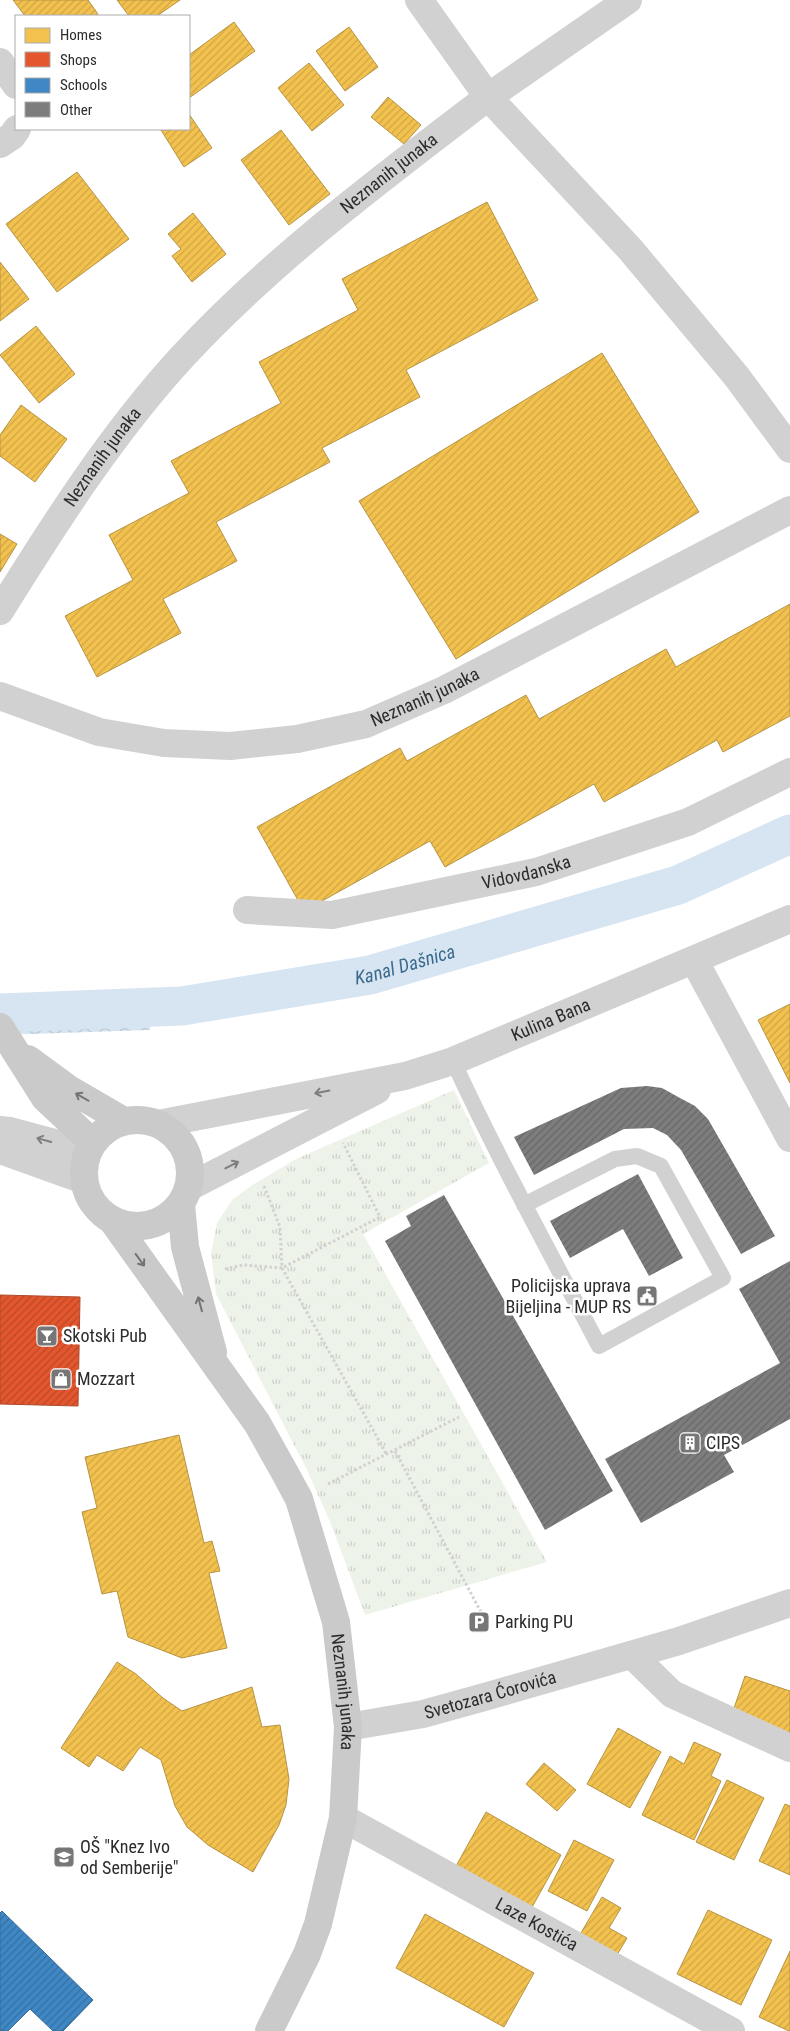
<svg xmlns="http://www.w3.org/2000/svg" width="790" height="2031" font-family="'Roboto Condensed',sans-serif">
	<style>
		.grass { fill: url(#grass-tufts) }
		.water { fill: url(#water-waves) }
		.homes { fill: url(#homes-hatch); stroke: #b79444 }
		.shops { fill: url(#shops-hatch); stroke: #ad4a2d }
		.schools { fill: url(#schools-hatch); stroke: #396c97 }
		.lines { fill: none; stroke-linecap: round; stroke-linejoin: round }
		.canal { stroke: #d6e5f1; stroke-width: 39 }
		.building { fill: url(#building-hatch) }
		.path { stroke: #d1d1d1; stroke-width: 3; stroke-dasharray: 2.5 2.5; stroke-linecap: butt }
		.service { stroke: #d1d1d1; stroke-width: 16 }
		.minor { stroke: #d1d1d1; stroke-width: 28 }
		.secondary { stroke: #cacaca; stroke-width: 28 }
		.oneway { stroke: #7e7e7e }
		.oneway2 { stroke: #737373 }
		.labels { text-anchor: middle; stroke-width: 5; stroke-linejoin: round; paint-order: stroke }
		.street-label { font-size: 18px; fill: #2c2c2c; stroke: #fff }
		.poi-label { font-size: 18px; fill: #2c2c2c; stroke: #fff; text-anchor: start }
		.water-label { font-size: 19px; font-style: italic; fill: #3a6a8d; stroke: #fff }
	</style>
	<defs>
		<pattern id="grass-tufts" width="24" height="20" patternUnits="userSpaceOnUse" patternTransform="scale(1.25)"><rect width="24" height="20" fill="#eef3ea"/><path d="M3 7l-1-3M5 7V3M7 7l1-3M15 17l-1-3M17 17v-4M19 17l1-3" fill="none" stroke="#ccd0c9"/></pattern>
		<pattern id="water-waves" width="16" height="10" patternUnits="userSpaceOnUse" patternTransform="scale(1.25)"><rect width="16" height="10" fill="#d6e5f1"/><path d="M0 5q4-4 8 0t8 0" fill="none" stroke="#b8c5cf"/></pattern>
		<pattern id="homes-hatch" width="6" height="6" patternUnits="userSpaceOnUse" patternTransform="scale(1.25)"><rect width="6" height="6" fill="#f2c14e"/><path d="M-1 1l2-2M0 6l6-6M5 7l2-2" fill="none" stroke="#d0a644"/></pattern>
		<pattern id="shops-hatch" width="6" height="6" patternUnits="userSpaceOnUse" patternTransform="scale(1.25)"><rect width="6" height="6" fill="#e4572e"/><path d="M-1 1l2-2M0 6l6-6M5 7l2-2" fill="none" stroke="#b94827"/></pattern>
		<pattern id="schools-hatch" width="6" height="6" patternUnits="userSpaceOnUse" patternTransform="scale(1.25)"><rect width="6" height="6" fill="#3f88c5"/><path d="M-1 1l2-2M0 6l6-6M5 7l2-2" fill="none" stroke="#356fa0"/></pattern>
		<pattern id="building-hatch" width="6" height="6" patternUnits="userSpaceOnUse" patternTransform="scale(1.25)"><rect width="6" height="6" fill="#7d7d7d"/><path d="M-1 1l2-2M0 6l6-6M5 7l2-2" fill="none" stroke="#676767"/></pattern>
	</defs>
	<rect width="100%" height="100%" fill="#fff"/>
	<path class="grass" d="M 454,1090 L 489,1163 L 363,1234 L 547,1562 L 365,1615 L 331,1524 L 306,1468 L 216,1294 L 211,1253 L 217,1223 L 233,1199 L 254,1184 L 296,1159 Z"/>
	<path class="water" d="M 148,996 L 150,1030 L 0,1035 L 0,1001 Z"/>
	<path class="homes" d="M 13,0 L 88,0 L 98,14 L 94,16 L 25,16 Z
		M 117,0 L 180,0 L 157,16 L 129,16 Z
		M 234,22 L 255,51 L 189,98 L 189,55 Z
		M 349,27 L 378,67 L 345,91 L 316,51 Z
		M 309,63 L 344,105 L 312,131 L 278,88 Z
		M 388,97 L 421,125 L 404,144 L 371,117 Z
		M 189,114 L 212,148 L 184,167 L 161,130 L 189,129 Z
		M 281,130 L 330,194 L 289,225 L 241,160 Z
		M 77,172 L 129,239 L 57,292 L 6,224 Z
		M 487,202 L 538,300 L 406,370 L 420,397 L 322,448 L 330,462 L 216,522 L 237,561 L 163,599 L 181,633 L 97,677 L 65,616 L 133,580 L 109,535 L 189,493 L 171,461 L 281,403 L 259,362 L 358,310 L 342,279 Z
		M 193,213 L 226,254 L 192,282 L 172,256 L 181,249 L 168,234 Z
		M 0,262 L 29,299 L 0,321 Z
		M 36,326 L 75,374 L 39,403 L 0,355 Z
		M 602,353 L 699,512 L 456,659 L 359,501 Z
		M 21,405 L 67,439 L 35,482 L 0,456 L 0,435 Z
		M 0,534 L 17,544 L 0,572 Z
		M 790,604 L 790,716 L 723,752 L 717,740 L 604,802 L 594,784 L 445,867 L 430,841 L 304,911 L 257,827 L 400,748 L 407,761 L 526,695 L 539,719 L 666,649 L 676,667 Z
		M 790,1004 L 790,1083 L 758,1020 Z
		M 179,1435 L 204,1543 L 212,1541 L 220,1571 L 209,1573 L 227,1648 L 182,1658 L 128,1637 L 117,1591 L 102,1594 L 82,1512 L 97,1508 L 85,1457 Z
		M 117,1662 L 136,1674 L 163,1698 L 182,1711 L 252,1687 L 262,1727 L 280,1725 L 289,1779 L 286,1805 L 279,1825 L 253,1872 L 208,1845 L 187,1827 L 175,1806 L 161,1760 L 140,1747 L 123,1771 L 97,1755 L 89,1767 L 61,1748 Z
		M 745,1676 L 790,1691 L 790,1734 L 732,1714 Z
		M 618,1728 L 661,1752 L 630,1808 L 587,1784 Z
		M 694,1742 L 721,1754 L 711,1776 L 721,1781 L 694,1840 L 642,1815 L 670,1756 L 684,1764 Z
		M 544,1763 L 576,1790 L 557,1811 L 526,1784 Z
		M 727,1780 L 764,1798 L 734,1860 L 696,1842 Z
		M 785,1804 L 790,1806 L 790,1875 L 759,1861 Z
		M 486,1812 L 561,1855 L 531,1909 L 456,1866 Z
		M 574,1840 L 614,1860 L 587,1911 L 548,1891 Z
		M 602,1897 L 621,1908 L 609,1928 L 627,1938 L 614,1960 L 578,1938 Z
		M 708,1910 L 772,1940 L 741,2005 L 677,1974 Z
		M 425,1914 L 534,1973 L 504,2027 L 396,1968 Z
		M 790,1951 L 790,2031 L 789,2031 L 759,2017 Z"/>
	<path class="shops" d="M 0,1295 L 80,1297 L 78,1406 L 0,1404 Z"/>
	<path class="schools" d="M 2,1911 L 93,2000 L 63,2031 L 53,2031 L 30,2009 L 8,2031 L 0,2031 L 0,1913 Z"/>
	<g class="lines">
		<path class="canal" id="s1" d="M 0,1013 L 182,1006 L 370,975 L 678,885 L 790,834"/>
	</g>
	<path class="building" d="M 647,1086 L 662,1088 L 680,1098 L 695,1106 L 708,1119 L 775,1236 L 741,1254 L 681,1150 L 667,1135 L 653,1128 L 624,1129 L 534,1175 L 514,1137 L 621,1088 Z
		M 638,1174 L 683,1258 L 649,1276 L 623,1229 L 570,1258 L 550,1221 Z
		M 444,1195 L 613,1491 L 545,1530 L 385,1241 L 411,1226 L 406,1216 Z
		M 790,1261 L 790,1419 L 724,1455 L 734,1472 L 641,1523 L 605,1459 L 780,1363 L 739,1289 Z"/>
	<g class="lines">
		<path class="path" d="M 264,1186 L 280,1227 L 282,1268 L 387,1455
			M 225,1269 L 243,1265 L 282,1268 L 380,1217 L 343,1143
			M 395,1451 L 482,1614
			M 328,1484 L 459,1417"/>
		<path class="service" d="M 453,1061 C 498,1158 549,1251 599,1346 L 723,1278 L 661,1166 L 637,1156 L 615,1159 L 524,1205"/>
		<g class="minor">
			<path d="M 419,0 L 488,97 L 628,0"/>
			<path d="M 0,62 L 16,85"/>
			<path d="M 0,144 L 12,136 L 17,129"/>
			<path id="s2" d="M 0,611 C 55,523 112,433 183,356 C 274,258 382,178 488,97 L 630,249 L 737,377 L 790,449"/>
			<path id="s3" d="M 0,696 L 99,732 L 164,743 L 230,746 L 297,739 L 366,724 L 444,690 L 790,510"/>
			<path id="s4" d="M 247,910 L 332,915 L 536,872 L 688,822 L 790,772"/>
			<path d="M 694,960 L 790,1138"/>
			<path id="s5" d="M 158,1124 L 405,1076 L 453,1061 L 790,919"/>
			<path d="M 0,1130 L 10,1131 L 88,1152"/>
			<path d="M 0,1150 L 84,1180"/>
			<path d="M 189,1187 L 377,1090"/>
			<path d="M 632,1655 L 672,1694 L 790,1748"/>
			<path id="s6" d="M 348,1727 L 423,1714 L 488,1696 L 679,1641 L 790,1603"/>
			<path id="s7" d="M 343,1818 L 731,2031"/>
		</g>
		<g class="secondary">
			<path d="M 0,1027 L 45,1098 L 93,1143"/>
			<path d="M 28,1059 L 69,1089 L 124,1121"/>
			<circle cx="137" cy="1173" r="53"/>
			<path d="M 181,1204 L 185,1247 L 213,1352"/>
			<path id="s8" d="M 112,1220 L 257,1423 L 285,1473 L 299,1499 L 336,1622 L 348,1727 L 343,1818 L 318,1924 L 307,1954 L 269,2031"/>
		</g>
	</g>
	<defs><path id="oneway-shaft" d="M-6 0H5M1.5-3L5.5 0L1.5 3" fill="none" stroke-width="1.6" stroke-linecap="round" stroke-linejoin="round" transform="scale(1.25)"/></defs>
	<g class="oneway">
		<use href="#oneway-shaft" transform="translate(322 1092) rotate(169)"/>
		<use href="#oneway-shaft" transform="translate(44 1140) rotate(-165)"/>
		<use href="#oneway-shaft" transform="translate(232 1165) rotate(-27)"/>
	</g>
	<g class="oneway2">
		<use href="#oneway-shaft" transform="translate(82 1097) rotate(-150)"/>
		<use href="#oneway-shaft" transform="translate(140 1260) rotate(54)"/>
		<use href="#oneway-shaft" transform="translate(200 1304) rotate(-105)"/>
	</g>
	<defs>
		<g id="civic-square" transform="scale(1.125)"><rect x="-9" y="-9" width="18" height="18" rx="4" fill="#767676" stroke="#fff"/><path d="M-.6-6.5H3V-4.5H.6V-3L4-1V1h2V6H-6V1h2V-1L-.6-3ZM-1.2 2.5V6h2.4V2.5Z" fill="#fff"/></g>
		<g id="bar-square" transform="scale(1.125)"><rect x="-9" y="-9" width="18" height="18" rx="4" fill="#767676" stroke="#fff"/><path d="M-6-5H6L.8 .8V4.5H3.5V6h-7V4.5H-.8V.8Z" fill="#fff"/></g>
		<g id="shop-square" transform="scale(1.125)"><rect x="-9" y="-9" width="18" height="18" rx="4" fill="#767676" stroke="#fff"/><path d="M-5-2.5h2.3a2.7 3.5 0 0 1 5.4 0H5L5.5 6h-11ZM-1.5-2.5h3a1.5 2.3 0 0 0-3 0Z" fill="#fff"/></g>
		<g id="building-square" transform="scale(1.125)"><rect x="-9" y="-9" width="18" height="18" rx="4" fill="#767676" stroke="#fff"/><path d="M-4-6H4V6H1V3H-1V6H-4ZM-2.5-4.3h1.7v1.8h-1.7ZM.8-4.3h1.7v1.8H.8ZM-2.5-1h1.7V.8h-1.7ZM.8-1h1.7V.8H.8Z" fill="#fff"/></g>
		<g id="parking-square" transform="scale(1.125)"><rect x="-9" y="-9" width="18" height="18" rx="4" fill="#767676" stroke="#fff"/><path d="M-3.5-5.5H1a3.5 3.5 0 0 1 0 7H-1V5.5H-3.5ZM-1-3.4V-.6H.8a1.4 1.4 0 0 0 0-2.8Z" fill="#fff"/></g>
		<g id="school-square" transform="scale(1.125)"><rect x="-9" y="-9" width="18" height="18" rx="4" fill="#767676" stroke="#fff"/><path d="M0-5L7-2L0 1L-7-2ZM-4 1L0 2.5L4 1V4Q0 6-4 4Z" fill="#fff"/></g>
	</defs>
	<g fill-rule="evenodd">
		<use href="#civic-square" x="647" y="1296"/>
		<use href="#bar-square" x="47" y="1336"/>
		<use href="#shop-square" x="61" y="1379"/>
		<use href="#building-square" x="690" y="1443"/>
		<use href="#parking-square" x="479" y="1622"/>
		<use href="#school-square" x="64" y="1857"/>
	</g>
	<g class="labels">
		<g class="street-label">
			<text dy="6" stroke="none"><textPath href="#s2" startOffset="590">Neznanih junaka</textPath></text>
			<text dy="6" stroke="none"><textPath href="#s2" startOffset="185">Neznanih junaka</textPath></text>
			<text dy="6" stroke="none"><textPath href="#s3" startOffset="440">Neznanih junaka</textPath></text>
			<text dy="6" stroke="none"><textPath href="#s4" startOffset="284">Vidovdanska</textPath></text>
			<text dy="6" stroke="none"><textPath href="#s5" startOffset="408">Kulina Bana</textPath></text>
			<text dy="6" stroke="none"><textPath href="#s8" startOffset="535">Neznanih junaka</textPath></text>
			<text dy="6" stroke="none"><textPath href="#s6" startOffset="146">Svetozara Ćorovića</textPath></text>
			<text dy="6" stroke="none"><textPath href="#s7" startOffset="221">Laze Kostića</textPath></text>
		</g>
		<g class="poi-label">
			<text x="631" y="1292" text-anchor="end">Policijska uprava<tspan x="631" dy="21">Bijeljina - MUP RS</tspan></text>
			<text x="63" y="1342">Skotski Pub</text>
			<text x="77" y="1385">Mozzart</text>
			<text x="706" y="1449">CIPS</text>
			<text x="495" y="1628">Parking PU</text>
			<text x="80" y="1853">OŠ "Knez Ivo<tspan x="80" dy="21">od Semberije"</tspan></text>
		</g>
		<g class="water-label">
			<text dy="7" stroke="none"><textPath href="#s1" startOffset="409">Kanal Dašnica</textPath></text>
		</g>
	</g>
	<rect x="15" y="15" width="175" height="115" fill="#ffffff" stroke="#ababab"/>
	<rect x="25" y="28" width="25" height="15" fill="#f2c14e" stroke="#ababab"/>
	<text x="60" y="40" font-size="15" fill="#2c2c2c">Homes</text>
	<rect x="25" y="52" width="25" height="15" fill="#e4572e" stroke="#ababab"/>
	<text x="60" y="65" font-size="15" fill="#2c2c2c">Shops</text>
	<rect x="25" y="78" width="25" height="15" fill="#3f88c5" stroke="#ababab"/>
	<text x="60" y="90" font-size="15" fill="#2c2c2c">Schools</text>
	<rect x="25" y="102" width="25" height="15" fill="#7d7d7d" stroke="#ababab"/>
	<text x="60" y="115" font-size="15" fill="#2c2c2c">Other</text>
</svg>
